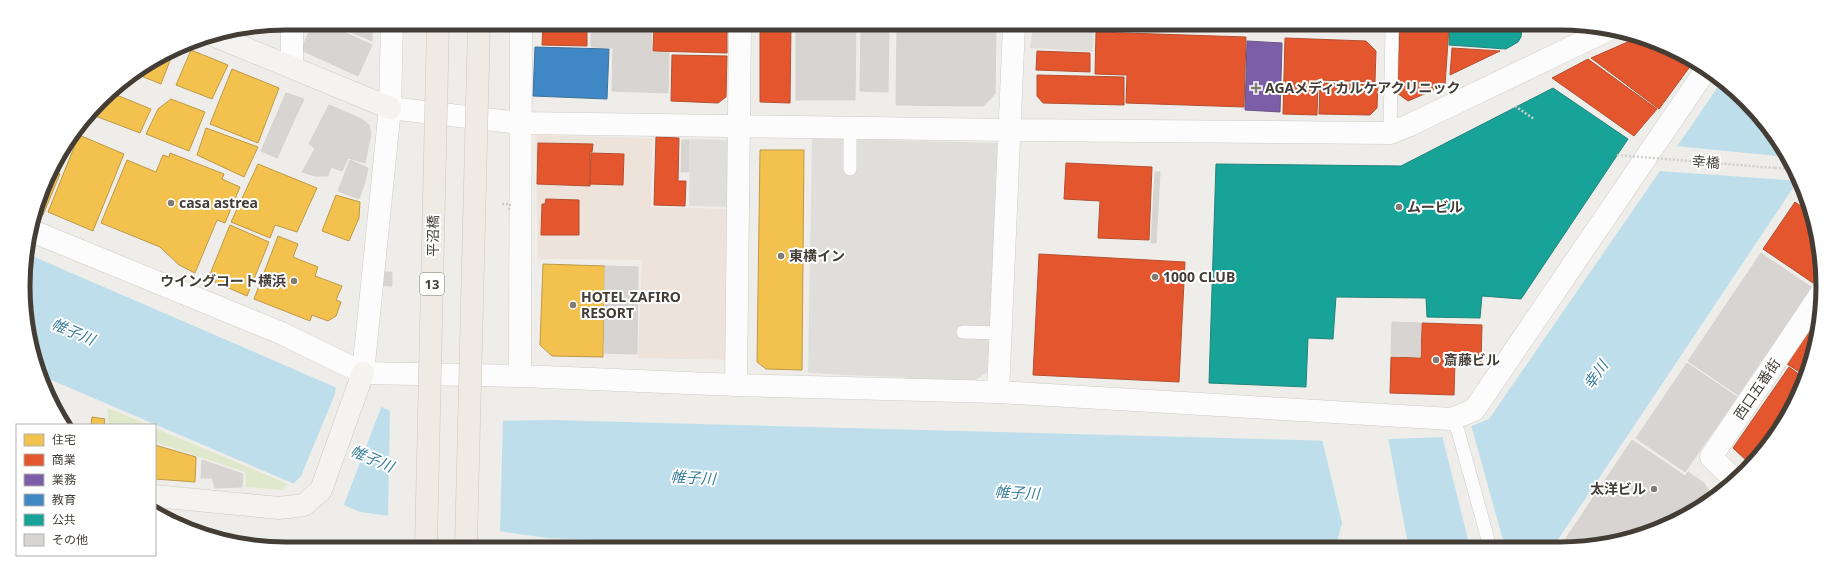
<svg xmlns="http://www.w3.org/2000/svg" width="1846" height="572" font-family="'Noto Sans','Noto Sans JP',sans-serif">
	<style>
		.commercial { fill: #eee3da }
		.green { fill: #e0e8cc }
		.parking { fill: #e0dedb }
		.water { fill: #bddeea }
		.pier { fill: #efedea }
		.homes { fill: #f2c14e; stroke: #be9947 }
		.shops { fill: #e4572e; stroke: #b44f30 }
		.offices { fill: #7b5ea7; stroke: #6a5485 }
		.schools { fill: #3f88c5; stroke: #40729a }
		.public { fill: #17a398; stroke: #24847b }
		.building { fill: #d7d4d1; stroke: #d7d4d0 }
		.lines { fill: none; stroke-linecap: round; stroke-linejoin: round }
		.lane-casing { stroke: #cdcbc7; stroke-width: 14 }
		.street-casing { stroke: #cdcbc7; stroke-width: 23 }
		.secondary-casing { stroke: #cec9c1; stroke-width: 23 }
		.path { stroke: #d0cdcb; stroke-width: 2.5; stroke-dasharray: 2 2; stroke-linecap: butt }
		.lane { stroke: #fdfcfc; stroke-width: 13 }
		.street { stroke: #fdfcfc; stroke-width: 22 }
		.secondary { stroke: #f5f3ef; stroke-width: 22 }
		.rail { stroke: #d9d9d8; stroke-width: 3; stroke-dasharray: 5 5; stroke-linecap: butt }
		.primary-bridge-casing { stroke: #d0c6b8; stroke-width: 23; stroke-linecap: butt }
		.path-bridge { stroke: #d0cdcb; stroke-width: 2.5; stroke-dasharray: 2 2; stroke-linecap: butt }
		.primary-bridge { stroke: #efeae4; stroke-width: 22 }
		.poi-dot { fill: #807b75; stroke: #fff; stroke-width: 1.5 }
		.labels { text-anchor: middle; stroke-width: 4; stroke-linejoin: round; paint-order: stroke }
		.shield { fill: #fff; stroke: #7c7772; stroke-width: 1 }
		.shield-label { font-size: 13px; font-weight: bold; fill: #443d36 }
		.poi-label { font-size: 14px; font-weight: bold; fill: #443d36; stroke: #fff; text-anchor: start }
		.street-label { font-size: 14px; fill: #443d36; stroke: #fff }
		.water-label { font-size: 15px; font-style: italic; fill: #347b99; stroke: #fff }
		.rim { fill: none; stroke: #443d36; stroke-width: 5 }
	</style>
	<rect width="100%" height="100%" fill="#efedea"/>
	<path class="commercial" d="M 535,135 L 652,138 L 651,207 L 734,209 L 731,360 L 638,358 L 642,260 L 538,259 Z"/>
	<path class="green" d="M 108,408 L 149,425 L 108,425 Z
		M 155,428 L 288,484 L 283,490 L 246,487 L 245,472 L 155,442 Z"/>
	<path class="parking" d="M 1033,26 L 1094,26 L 1093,52 L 1030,48 Z
		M 812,138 L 999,143 L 992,369 L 974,381 L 808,373 Z
		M 690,139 L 727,140 L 734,146 L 732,207 L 689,206 Z"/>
	<path class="water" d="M 1722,81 L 1746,100 L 1779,140 L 1799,179 L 1553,547 L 720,545 L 547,538 L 360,512 L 42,376 L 32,354 L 24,303 L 25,253 L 416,422 L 551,420 L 1333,441 L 1445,437 L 1489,419 Z"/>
	<path class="pier" d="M 1675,146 L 1788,157 L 1801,181 L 1658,171 Z
		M 336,385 L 382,405 L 343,507 L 292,485 L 301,476 L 335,394 Z
		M 390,408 L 416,420 L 503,418 L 500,533 L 388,518 Z
		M 1469,425 L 1471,425 L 1505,547 L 1470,547 L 1442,435 Z
		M 1388,437 L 1407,539 L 1421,546 L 1336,546 L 1342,523 L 1322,439 Z"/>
	<path class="homes" d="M 174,50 L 161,84 L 136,74 Z
		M 191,50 L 228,65 L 212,99 L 176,85 Z
		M 232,69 L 279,88 L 258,143 L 210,124 Z
		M 109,92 L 151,109 L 140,133 L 90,114 Z
		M 171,99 L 205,112 L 189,151 L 146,134 L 158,109 Z
		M 206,128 L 258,147 L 244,177 L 197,155 Z
		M 79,135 L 124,154 L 93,231 L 48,212 Z
		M 760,150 L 804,150 L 802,370 L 766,369 L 757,362 Z
		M 170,153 L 224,174 L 222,179 L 240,187 L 225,223 L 217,220 L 195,273 L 179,265 L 160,247 L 101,223 L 127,160 L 156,172 L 163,155 L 169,157 Z
		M 258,164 L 317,188 L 297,232 L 275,225 L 270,238 L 231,222 Z
		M 50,170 L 60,174 L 43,215 L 37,213 Z
		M 336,195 L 360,202 L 359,218 L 349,241 L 322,231 Z
		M 230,225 L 269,242 L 247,296 L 208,279 Z
		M 278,236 L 298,244 L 293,257 L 318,267 L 315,276 L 342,286 L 336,300 L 341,302 L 336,316 L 328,321 L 312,315 L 310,321 L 254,299 Z
		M 543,264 L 605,266 L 603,357 L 552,356 L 540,345 Z
		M 92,417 L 105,419 L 104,425 L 91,425 Z
		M 155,445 L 196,457 L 195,482 L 155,479 Z"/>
	<path class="shops" d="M 543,24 L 587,24 L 587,46 L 542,45 Z
		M 654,24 L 727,25 L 727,53 L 653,51 Z
		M 760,25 L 791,25 L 790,103 L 760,102 Z
		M 1400,27 L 1449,27 L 1445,85 L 1408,101 L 1397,93 Z
		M 1096,32 L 1246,37 L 1244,107 L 1126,103 L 1127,75 L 1095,74 Z
		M 1639,37 L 1661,43 L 1694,61 L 1659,109 L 1591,58 Z
		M 1285,38 L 1366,41 L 1376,51 L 1375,82 L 1318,80 L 1317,115 L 1283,114 Z
		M 1452,48 L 1500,51 L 1450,75 Z
		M 1037,51 L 1090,53 L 1090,72 L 1036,70 Z
		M 672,55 L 727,56 L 726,97 L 718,103 L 671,101 Z
		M 1588,59 L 1657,109 L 1634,136 L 1552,78 Z
		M 1037,75 L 1124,77 L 1124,105 L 1043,103 L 1037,96 Z
		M 1320,83 L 1378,85 L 1377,108 L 1370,115 L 1319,114 Z
		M 656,137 L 679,138 L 678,181 L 686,181 L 685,206 L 654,205 Z
		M 538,143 L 593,144 L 592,152 L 590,152 L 590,186 L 537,184 Z
		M 591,153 L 624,154 L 623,185 L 590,184 Z
		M 1066,163 L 1152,167 L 1149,240 L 1098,238 L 1100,201 L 1064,199 Z
		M 546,199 L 579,200 L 579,235 L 541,235 L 542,204 L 545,204 Z
		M 1795,202 L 1811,213 L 1818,235 L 1821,270 L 1813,283 L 1763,249 Z
		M 1039,254 L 1185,262 L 1179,382 L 1033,375 Z
		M 1422,323 L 1482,325 L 1481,363 L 1455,362 L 1454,395 L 1390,393 L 1391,357 L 1421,358 Z
		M 1812,326 L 1819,331 L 1818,338 L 1804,375 L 1787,364 Z
		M 1789,367 L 1803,377 L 1788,417 L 1750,464 L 1733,448 Z"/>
	<path class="offices" d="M 1247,41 L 1282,43 L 1280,112 L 1245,110 Z"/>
	<path class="schools" d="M 535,47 L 609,49 L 607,99 L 533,96 Z"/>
	<path class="public" d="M 1450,27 L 1522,28 L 1521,37 L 1518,42 L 1506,49 L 1449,45 Z
		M 1553,88 L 1628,139 L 1521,299 L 1482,296 L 1480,318 L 1427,317 L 1426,298 L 1336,297 L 1333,339 L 1308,338 L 1306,387 L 1209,383 L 1216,164 L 1401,166 Z"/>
	<path class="building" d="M 313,23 L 324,23 L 372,45 L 358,76 L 301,50 Z
		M 335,23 L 372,23 L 372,41 L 335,25 Z
		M 591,24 L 652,24 L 651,52 L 669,53 L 668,93 L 612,91 L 613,48 L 591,47 Z
		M 796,25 L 856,25 L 855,100 L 796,100 Z
		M 861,25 L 889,25 L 888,92 L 860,91 Z
		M 897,25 L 996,26 L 995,94 L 983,106 L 896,105 Z
		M 286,93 L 304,99 L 277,158 L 261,151 Z
		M 329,105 L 362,119 L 369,125 L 371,134 L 365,163 L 348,158 L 342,171 L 331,167 L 328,176 L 315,176 L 302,172 L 315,149 L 309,144 Z
		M 682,140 L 689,140 L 689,172 L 681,172 Z
		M 350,160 L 368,168 L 365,182 L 359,199 L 338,191 Z
		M 1155,172 L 1160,172 L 1156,243 L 1151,243 Z
		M 1761,253 L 1811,287 L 1738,395 L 1688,361 Z
		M 605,266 L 638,267 L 637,354 L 604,353 Z
		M 378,272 L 392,272 L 392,286 L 378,285 Z
		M 1392,322 L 1421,323 L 1420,357 L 1391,356 Z
		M 1687,363 L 1737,397 L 1685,472 L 1636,438 Z
		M 1632,440 L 1685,476 L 1688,472 L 1704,483 L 1713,497 L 1661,529 L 1594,547 L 1560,547 Z
		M 202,460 L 243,474 L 242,487 L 215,488 L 212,478 L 201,478 Z"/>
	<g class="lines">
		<g class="lane-casing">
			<path id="lane" d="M 850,128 L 850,169
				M 1390,133 L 1392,27
				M 963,332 L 1001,333
				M 1452,419 L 1458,431 L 1490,547"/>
		</g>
		<g class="street-casing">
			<path id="street" d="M 292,67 L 292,23
				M 390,108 L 520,123 L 1009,130 L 1390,133 L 1412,124 L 1612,28
				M 32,231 L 281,333 L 363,373 L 520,376 L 736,385 L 998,392 L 1452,419 L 1474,410 L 1707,68
				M 363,373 L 390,108 L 392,23
				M 520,376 L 521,24
				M 736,385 L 740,25
				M 998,392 L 1014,26
				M 1736,481 L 1711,457 L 1822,292"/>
		</g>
		<g class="secondary-casing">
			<path id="secondary" d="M 213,35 L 390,108
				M 155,496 L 279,508 L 304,505 L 321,490 L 363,373"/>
		</g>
		<path class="path" d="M 1515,106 L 1534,119
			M 1775,168 L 1794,169"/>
		<use href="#lane" class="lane"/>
		<use href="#street" class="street"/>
		<use href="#secondary" class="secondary"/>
		<path class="rail" d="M 222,540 L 293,544"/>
		<g class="primary-bridge-casing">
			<path id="primary-bridge" d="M 426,544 L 438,24
				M 466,544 L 479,24"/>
		</g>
		<path class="path-bridge" d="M 1617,155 L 1775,168
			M 502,204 L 510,204 L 509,210"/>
		<use href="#primary-bridge" class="primary-bridge"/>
	</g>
	<g class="poi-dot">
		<path d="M1254 82h4v4h4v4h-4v4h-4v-4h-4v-4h4z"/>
		<circle cx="171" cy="203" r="4"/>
		<circle cx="1399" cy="207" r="4"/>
		<circle cx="781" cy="256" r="4"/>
		<circle cx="1155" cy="277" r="4"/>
		<circle cx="294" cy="281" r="4"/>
		<circle cx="573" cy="305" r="4"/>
		<circle cx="1436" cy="360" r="4"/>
		<circle cx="1654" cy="489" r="4"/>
	</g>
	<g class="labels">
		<rect class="shield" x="420" y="273" width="24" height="22" rx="3"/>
		<g class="shield-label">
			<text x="432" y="289">13</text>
		</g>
		<g class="poi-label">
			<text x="1265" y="93">AGAメディカルケアクリニック</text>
			<text x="179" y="208">casa astrea</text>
			<text x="1407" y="212">ムービル</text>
			<text x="789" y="261">東横イン</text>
			<text x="1163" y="282">1000 CLUB</text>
			<text x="286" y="286" text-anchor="end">ウイングコート横浜</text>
			<text x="581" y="302">HOTEL ZAFIRO<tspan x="581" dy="16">RESORT</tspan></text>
			<text x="1444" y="365">斎藤ビル</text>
			<text x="1646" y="494" text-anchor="end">太洋ビル</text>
		</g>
		<g class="street-label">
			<text transform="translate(1706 162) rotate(5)" y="5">幸橋</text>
			<text transform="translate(433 236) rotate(-89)" y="5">平沼橋</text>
			<text transform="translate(1757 389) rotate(-56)" y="5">西口五番街</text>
		</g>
		<g class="water-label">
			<text transform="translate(73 332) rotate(23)" y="5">帷子川</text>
			<text transform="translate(1596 375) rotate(-55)" y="5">幸川</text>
			<text transform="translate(372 459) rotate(23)" y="5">帷子川</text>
			<text transform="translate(693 478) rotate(3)" y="5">帷子川</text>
			<text transform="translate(1017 493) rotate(3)" y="5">帷子川</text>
		</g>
	</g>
	<path d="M0 0H1846V572H0ZM286 30H1560A256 256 0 0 1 1816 286V286A256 256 0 0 1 1560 542H286A256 256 0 0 1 30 286V286A256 256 0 0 1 286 30Z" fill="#fff" fill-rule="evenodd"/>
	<path class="rim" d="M286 30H1560A256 256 0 0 1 1816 286V286A256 256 0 0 1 1560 542H286A256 256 0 0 1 30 286V286A256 256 0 0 1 286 30Z"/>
	<rect x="16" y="424" width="140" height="132" fill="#ffffff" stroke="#b4b1af"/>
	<rect x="24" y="434" width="20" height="12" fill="#f2c14e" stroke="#b4b1af"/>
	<text x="52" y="444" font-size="12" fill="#443d36">住宅</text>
	<rect x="24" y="454" width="20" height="12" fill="#e4572e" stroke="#b4b1af"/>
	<text x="52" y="464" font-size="12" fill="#443d36">商業</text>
	<rect x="24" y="474" width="20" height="12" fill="#7b5ea7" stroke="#b4b1af"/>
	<text x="52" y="484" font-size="12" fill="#443d36">業務</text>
	<rect x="24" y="494" width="20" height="12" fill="#3f88c5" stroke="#b4b1af"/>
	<text x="52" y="504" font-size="12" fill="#443d36">教育</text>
	<rect x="24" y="514" width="20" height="12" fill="#17a398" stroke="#b4b1af"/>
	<text x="52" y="524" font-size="12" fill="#443d36">公共</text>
	<rect x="24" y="534" width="20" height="12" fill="#d7d4d1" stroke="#b4b1af"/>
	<text x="52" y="544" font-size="12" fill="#443d36">その他</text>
</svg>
